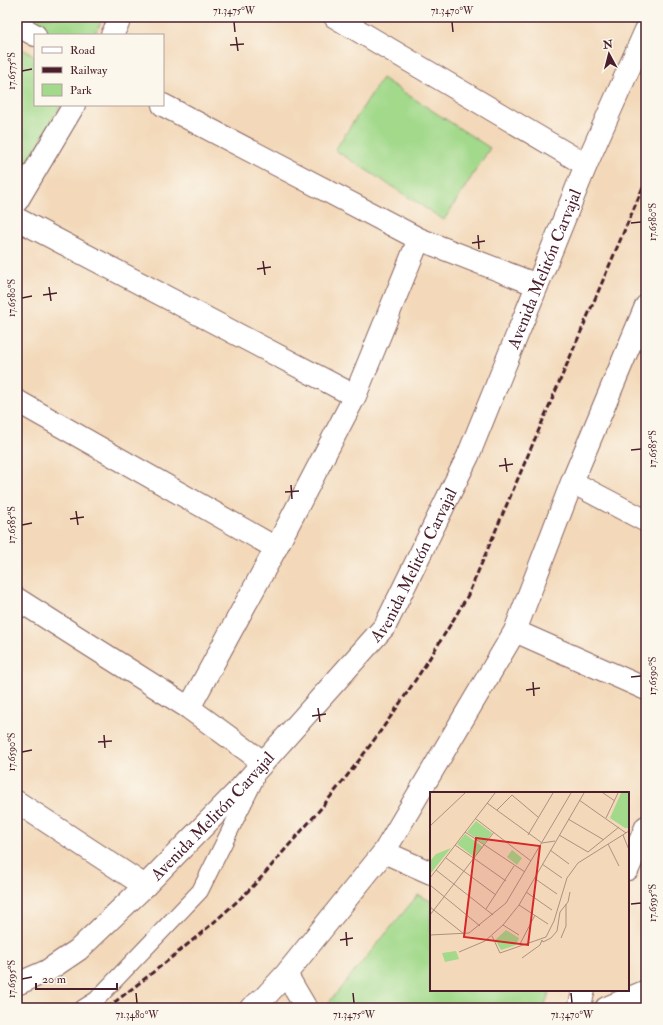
<svg xmlns="http://www.w3.org/2000/svg" width="663" height="1025" font-family="'IM FELL Double Pica',serif">
	<style>
		.green { fill: #a2d98b; stroke: #767c5b }
		.lines { fill: none; stroke-linecap: round; stroke-linejoin: round }
		.service-casing { stroke: #85605d; stroke-width: 18 }
		.minor-casing { stroke: #85605d; stroke-width: 24 }
		.tertiary-casing { stroke: #85605d; stroke-width: 24 }
		.service { stroke: #fff; stroke-width: 16 }
		.minor { stroke: #fff; stroke-width: 22 }
		.tertiary { stroke: #fff; stroke-width: 22 }
		.rail { stroke: #4a1f2b; stroke-width: 3; stroke-dasharray: 6 3; stroke-linecap: butt }
		.ticks { fill: none; stroke: #4a1f2b; stroke-width: 1.5 }
		.labels { text-anchor: middle; stroke-width: 3; stroke-linejoin: round; paint-order: stroke }
		.street-label { font-size: 17px; fill: #4a1f2b; stroke: #fbf7ec }
		.inset-road { fill: none; stroke: #af8f81; stroke-width: 1 }
		.view { fill: #d62828; fill-opacity: 0.15; stroke: #d62828; stroke-width: 2 }
		.inset-edge { fill: none; stroke: #4a1f2b; stroke-width: 2 }
		.neatline { fill: none; stroke: #4a1f2b; stroke-width: 1.5 }
		.ticks-label { font-size: 10px; text-anchor: middle; fill: #4a1f2b }
	</style>
	<rect width="100%" height="100%" fill="#fbf7ec"/>
	<filter id="ink" filterUnits="userSpaceOnUse"><feTurbulence type="fractalNoise" baseFrequency=".025" numOctaves="2"/><feDisplacementMap in="SourceGraphic" scale="8" xChannelSelector="R" yChannelSelector="G"/><feConvolveMatrix kernelMatrix="1 2 1 2 8 2 1 2 1" color-interpolation-filters="sRGB"/></filter>
	<filter id="wash" filterUnits="userSpaceOnUse"><feTurbulence type="fractalNoise" baseFrequency=".012" numOctaves="4" result="noise"/><feDisplacementMap in="SourceGraphic" scale="16" xChannelSelector="R" yChannelSelector="G"/><feGaussianBlur stdDeviation="0.9" result="paint"/><feColorMatrix in="noise" values="0 0 0 0 0 0 0 0 0 0 0 0 0 0 0 0 0 1.4 0 .05"/><feComposite in="paint" operator="in"/></filter>
	<g filter="url(#wash)">
		<rect width="100%" height="100%" fill="#f3d9ba"/>
		<path class="green" d="M 23,17 L 104,17 L 94,35 L 54,35 Z
			M 17,46 L 35,56 L 35,105 L 61,105 L 17,181 Z
			M 382,78 L 490,148 L 444,220 L 335,150 Z
			M 418,895 L 431,901 L 431,990 L 550,990 L 544,1008 L 324,1008 Z"/>
	</g>
	<g filter="url(#ink)">
		<g class="lines">
			<g class="service-casing">
				<path id="service" d="M 83,1008 L 96,1000 L 200,891 L 255,780"/>
			</g>
			<g class="minor-casing">
				<path id="minor" d="M 335,17 L 586,165
					M 17,25 L 35,35
					M 112,35 L 121,17
					M 163,105 L 419,239 L 537,285
					M 17,201 L 74,105
					M 17,219 L 355,396
					M 17,401 L 276,548
					M 572,482 L 646,521
					M 17,599 L 189,708 L 263,762
					M 515,631 L 646,689
					M 189,708 L 276,548 L 355,396 L 419,239
					M 17,802 L 145,886
					M 384,852 L 431,873
					M 628,869 L 646,827
					M 286,974 L 306,1008
					M 251,1008 L 264,998 L 286,974 L 384,852 L 515,631 L 572,482 L 646,306
					M 579,1008 L 584,990"/>
			</g>
			<g class="tertiary-casing">
				<g id="tertiary">
					<path id="s1" d="M 17,984 L 47,971 L 78,950 L 145,886 L 236,793 L 385,626 L 468,456 L 586,165 L 646,30"/>
					<path d="M 606,1008 L 646,991"/>
				</g>
			</g>
			<use href="#service" class="service"/>
			<use href="#minor" class="minor"/>
			<use href="#tertiary" class="tertiary"/>
			<path class="rail" d="M 107,1008 C 155,971 203,934 247,892 C 262,878 275,861 289,845 C 358,769 416,684 468,595 L 646,180"/>
		</g>
	</g>
	<path class="ticks" d="M 234,22 L 235,32M 452,22 L 453,32M 236,37 L 238,51M 230,45 L 244,44M 22,71 L 32,69M 631,223 L 641,222M 478,235 L 479,249M 472,243 L 485,241M 263,261 L 265,275M 257,269 L 271,267M 49,287 L 51,301M 43,295 L 57,293M 22,298 L 32,296M 631,450 L 641,449M 505,458 L 507,472M 499,466 L 513,464M 291,485 L 292,499M 285,492 L 299,491M 76,511 L 78,525M 70,519 L 84,517M 22,525 L 32,523M 631,677 L 641,676M 533,682 L 534,696M 526,690 L 540,688M 318,708 L 320,722M 312,716 L 326,714M 104,735 L 105,748M 98,742 L 112,741M 22,752 L 32,750M 631,904 L 641,903M 346,932 L 347,946M 340,940 L 353,938M 22,979 L 32,977M 136,993 L 137,1003M 353,993 L 354,1003M 571,993 L 572,1003"/>
	<g class="labels">
		<g class="street-label">
			<text dy="6" stroke="none"><textPath href="#s1" startOffset="908">Avenida Melitón Carvajal</textPath></text>
			<text dy="6" stroke="none"><textPath href="#s1" startOffset="584">Avenida Melitón Carvajal</textPath></text>
			<text dy="6" stroke="none"><textPath href="#s1" startOffset="260">Avenida Melitón Carvajal</textPath></text>
		</g>
	</g>
	<g transform="translate(430 792)">
		<rect width="199" height="199" fill="#f3d9ba"/>
		<path d="M 191,1 L 199,1 L 199,36 L 195,36 L 180,26 ZM 46,29 L 62,41 L 54,52 L 37,40 ZM 35,42 L 53,55 L 44,65 L 27,52 ZM 21,56 L 0,82 L 0,69 L 6,62 ZM 82,58 L 92,66 L 87,73 L 77,65 ZM 76,138 L 89,146 L 86,153 L 71,158 L 65,148 ZM 26,159 L 29,167 L 15,170 L 12,161 Z" fill="#a2d98b"/>
		<path class="inset-road" d="M 173,1 L 185,9M 149,8 L 196,41M 57,11 L 112,51M 67,18 L 82,3 L 108,25M 176,26 L 188,1M 46,27 L 101,69M 138,27 L 174,48M 0,34 L 35,1M 35,40 L 95,80M 98,43 L 123,1M 129,43 L 158,60 L 189,35M 193,43 L 199,58M 112,51 L 125,49M 178,52 L 189,74M 25,53 L 76,89M 120,58 L 139,72M 16,66 L 66,103M 112,72 L 132,86M 6,78 L 63,123M 0,86 L 65,1M 104,86 L 127,102M 0,93 L 50,134M 96,100 L 122,118M 89,113 L 118,132M 0,115 L 34,142M 56,117 L 84,74M 0,123 L 64,40M 73,133 L 89,143M 0,143 L 39,141 L 76,111 L 141,1M 62,144 L 70,161 L 116,145 L 124,129 L 137,86 L 148,71 L 199,39M 131,146 L 136,134 L 136,112M 90,152 L 105,123M 29,160 L 55,149 L 73,133 L 89,113 L 154,1M 92,166 L 110,153 L 112,148 L 113,150 L 121,146 L 127,139 L 130,120 L 138,110 L 140,100"/>
		<path class="view" d="M 46,46 L 110,54 L 98,153 L 34,145 Z"/>
		<rect width="199" height="199" class="inset-edge"/>
	</g>
	<rect width="663" height="1025" fill="none" stroke="#fbf7ec" stroke-width="44"/>
	<rect x="34" y="34" width="130" height="72" fill="#fbf7ec" stroke="#b4a19f"/>
	<rect x="42" y="47" width="20" height="6" fill="#ffffff" stroke="#b4a19f"/>
	<text x="70" y="54" font-size="12" fill="#4a1f2b">Road</text>
	<rect x="42" y="67" width="20" height="6" fill="#4a1f2b" stroke="#b4a19f"/>
	<text x="70" y="74" font-size="12" fill="#4a1f2b">Railway</text>
	<rect x="42" y="84" width="20" height="12" fill="#a2d98b" stroke="#b4a19f"/>
	<text x="70" y="94" font-size="12" fill="#4a1f2b">Park</text>
	<g transform="translate(609 54) rotate(353)" stroke="#fbf7ec" stroke-width="3" paint-order="stroke">
	<path d="M0-3L7 15L0 10L-7 15Z" fill="#4a1f2b"/>
	<text y="-6" font-size="11" font-weight="bold" text-anchor="middle" fill="#4a1f2b">N</text>
	</g>
	<path d="M36 983v6h81v-6" fill="none" stroke="#4a1f2b" stroke-width="2"/>
	<text x="42" y="983" font-size="12" fill="#4a1f2b" stroke="#fbf7ec" stroke-width="3" paint-order="stroke">20 m</text>
	<rect x="22" y="22" width="619" height="981" class="neatline"/>
	<g class="ticks-label">
		<text x="234" y="14">71.3475°W</text>
		<text x="452" y="14">71.3470°W</text>
		<text transform="translate(11 71) rotate(-90)" y="4">17.6575°S</text>
		<text transform="translate(652 222) rotate(-90)" y="4">17.6580°S</text>
		<text transform="translate(11 298) rotate(-90)" y="4">17.6580°S</text>
		<text transform="translate(652 449) rotate(-90)" y="4">17.6585°S</text>
		<text transform="translate(11 525) rotate(-90)" y="4">17.6585°S</text>
		<text transform="translate(652 676) rotate(-90)" y="4">17.6590°S</text>
		<text transform="translate(11 752) rotate(-90)" y="4">17.6590°S</text>
		<text transform="translate(652 903) rotate(-90)" y="4">17.6595°S</text>
		<text transform="translate(11 979) rotate(-90)" y="4">17.6595°S</text>
		<text x="137" y="1018">71.3480°W</text>
		<text x="354" y="1018">71.3475°W</text>
		<text x="572" y="1018">71.3470°W</text>
	</g>
</svg>
